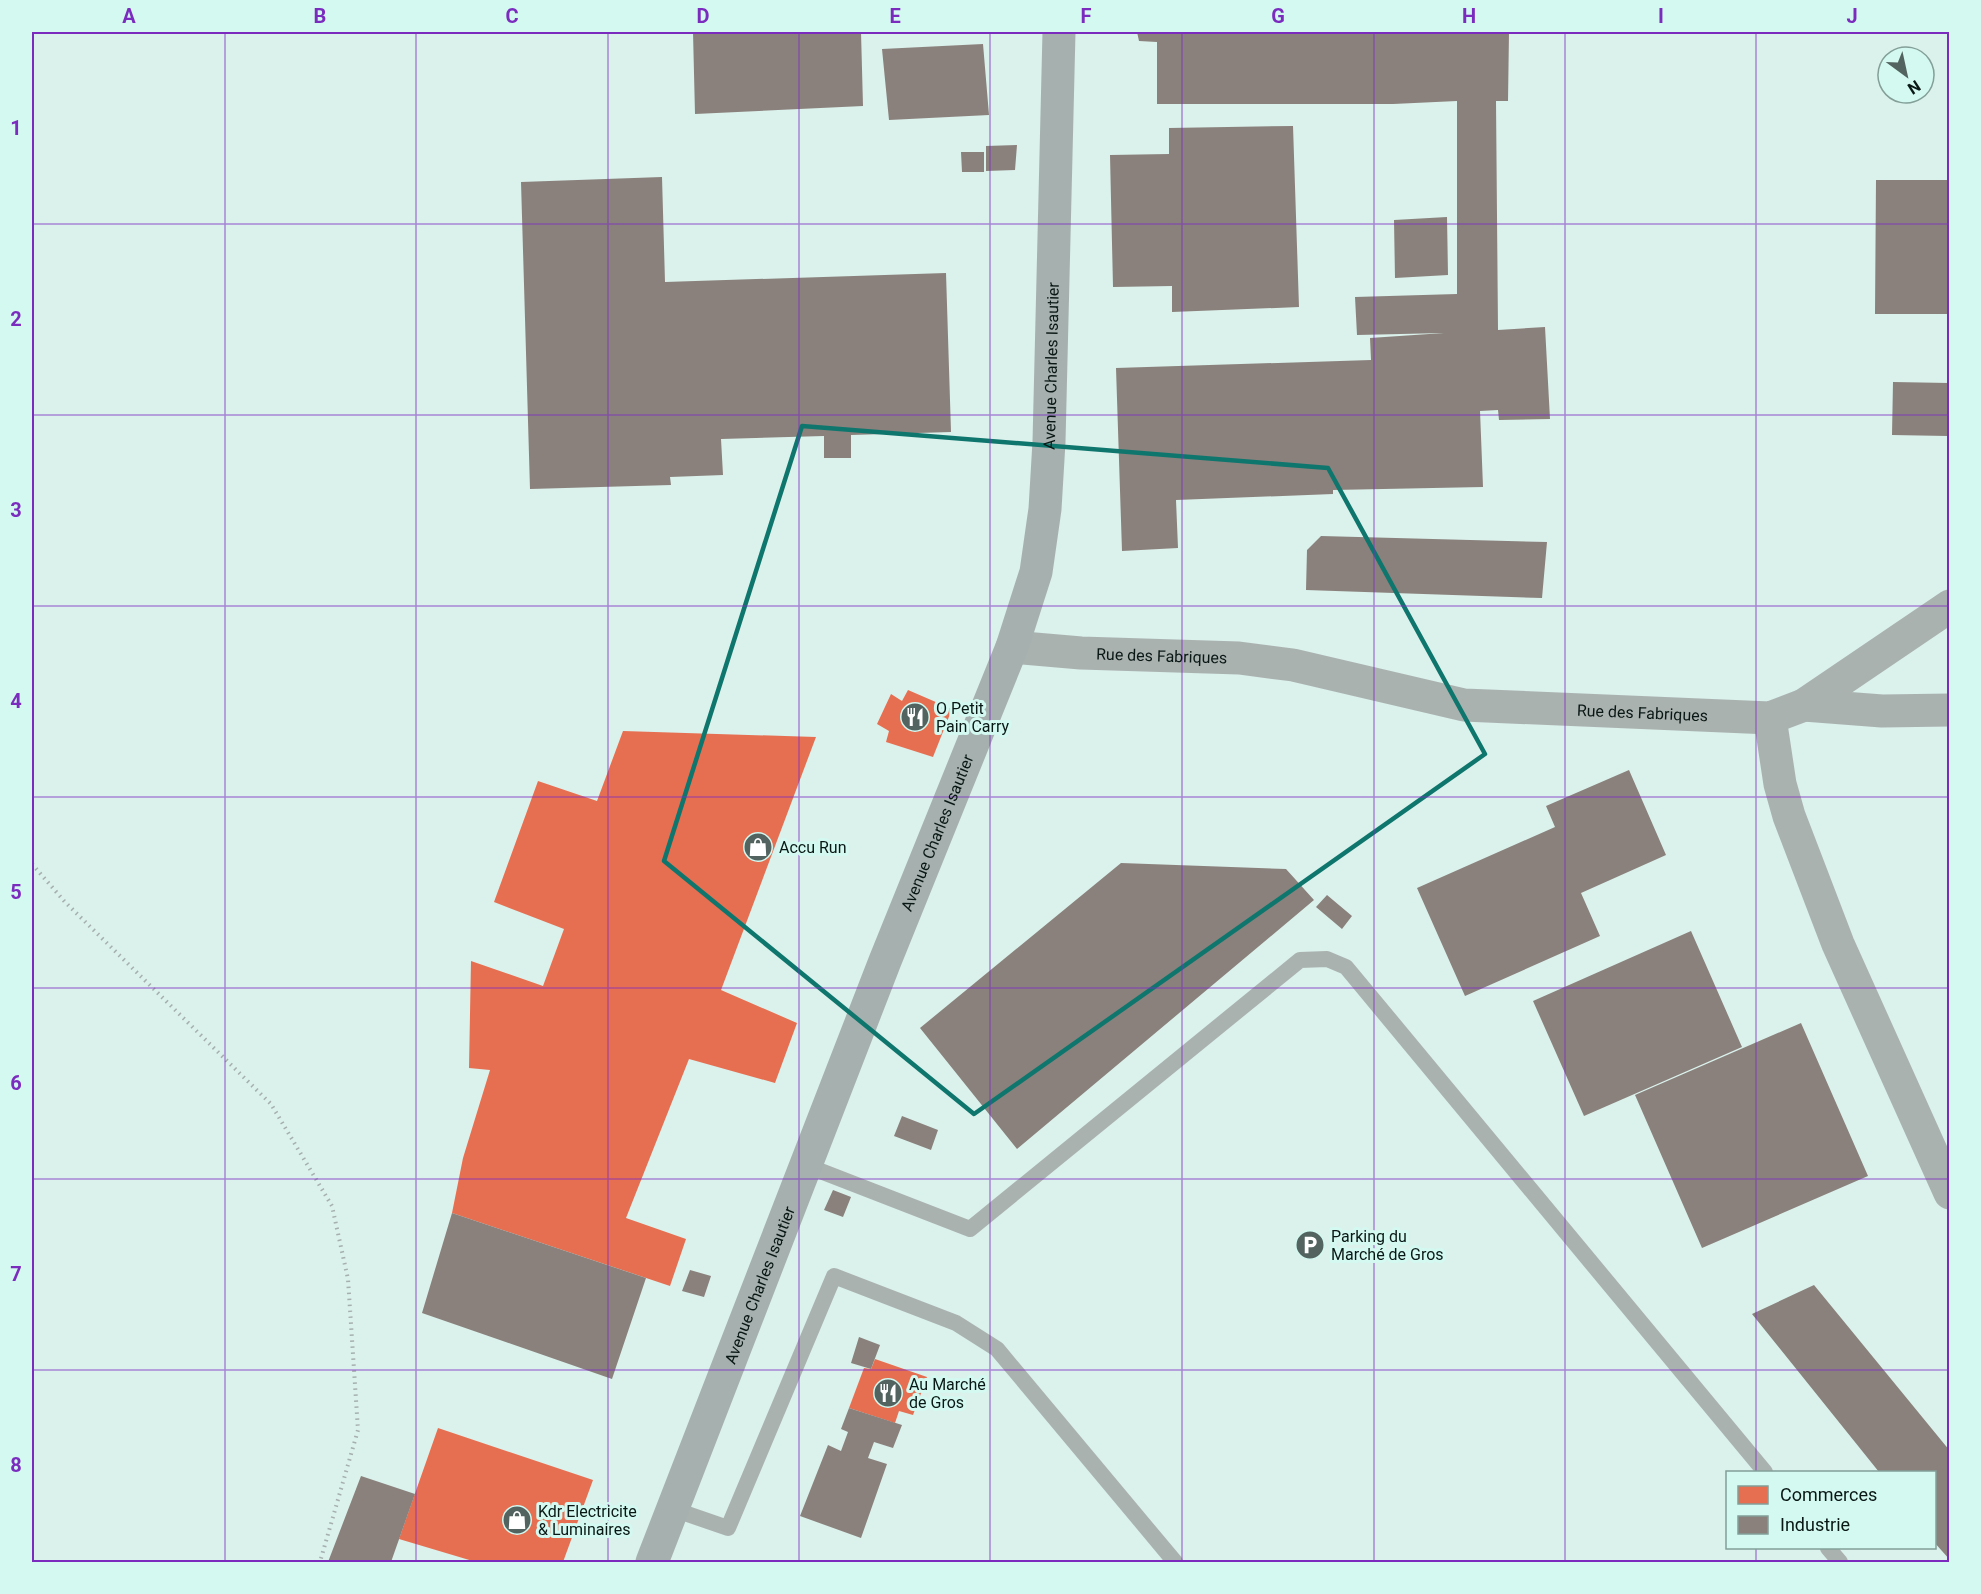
<svg xmlns="http://www.w3.org/2000/svg" width="1981" height="1594" font-family="Roboto,sans-serif">
	<style>
		.shops { fill: #e76f51 }
		.industry { fill: #8a817c }
		.lines { fill: none; stroke-linecap: round; stroke-linejoin: round }
		.path { stroke: #a5b0ae; stroke-width: 4; stroke-dasharray: 1.5 4.5; stroke-linecap: butt }
		.lane { stroke: #aab2b0; stroke-width: 16 }
		.street { stroke: #aab2b0; stroke-width: 33 }
		.secondary { stroke: #a6b1af; stroke-width: 33 }
		.marked { fill: none; stroke: #0f766e; stroke-width: 4.5; stroke-linejoin: round }
		.grid { fill: none; stroke: #7b2cbf; stroke-width: 1.5; stroke-opacity: 0.55 }
		.labels { text-anchor: middle; stroke-width: 6; stroke-linejoin: round; paint-order: stroke }
		.street-label { font-size: 16px; fill: #0a1815; stroke: #d3f9f0 }
		.poi-label { font-size: 16px; fill: #0a1815; stroke: #d3f9f0; text-anchor: start }
		.neatline { fill: none; stroke: #7b2cbf; stroke-width: 2 }
		.grid-label { font-size: 20px; text-anchor: middle; font-weight: bold; fill: #7b2cbf }
	</style>
	<rect width="100%" height="100%" fill="#dbf1ec"/>
	<path class="shops" d="M 908,690 L 952,709 L 933,757 L 886,742 L 889,731 L 877,724 L 891,694 L 902,701 Z
		M 623,731 L 816,737 L 721,990 L 797,1023 L 775,1083 L 689,1059 L 626,1218 L 686,1239 L 670,1286 L 452,1213 L 463,1158 L 490,1070 L 469,1068 L 471,961 L 543,986 L 564,929 L 494,902 L 538,781 L 597,801 Z
		M 875,1359 L 927,1377 L 913,1415 L 899,1411 L 895,1423 L 849,1408 L 864,1368 L 871,1369 Z
		M 438,1428 L 593,1480 L 563,1562 L 476,1562 L 399,1539 Z"/>
	<path class="industry" d="M 693,32 L 861,32 L 863,106 L 695,114 Z
		M 1137,32 L 1509,32 L 1508,101 L 1496,101 L 1498,330 L 1545,327 L 1550,419 L 1499,420 L 1498,410 L 1480,411 L 1483,487 L 1333,490 L 1333,494 L 1176,500 L 1178,548 L 1122,551 L 1116,368 L 1371,360 L 1370,338 L 1444,333 L 1357,335 L 1355,297 L 1457,294 L 1457,101 L 1393,104 L 1157,104 L 1157,42 L 1139,41 Z
		M 983,44 L 989,115 L 889,120 L 882,49 Z
		M 1293,126 L 1299,307 L 1172,312 L 1172,286 L 1113,287 L 1110,155 L 1169,154 L 1169,128 Z
		M 1017,145 L 1015,170 L 986,171 L 986,146 Z
		M 961,152 L 984,152 L 984,172 L 962,172 Z
		M 662,177 L 665,282 L 946,273 L 951,432 L 851,435 L 851,458 L 824,458 L 824,436 L 721,439 L 723,475 L 670,477 L 671,485 L 530,489 L 521,182 Z
		M 1876,180 L 1950,180 L 1950,314 L 1875,314 Z
		M 1447,217 L 1448,275 L 1395,278 L 1394,220 Z
		M 1893,382 L 1949,383 L 1948,436 L 1892,435 Z
		M 1321,536 L 1547,542 L 1542,598 L 1306,590 L 1307,550 Z
		M 1629,770 L 1666,855 L 1581,893 L 1600,936 L 1465,996 L 1417,888 L 1555,827 L 1546,806 Z
		M 1121,863 L 1286,869 L 1314,900 L 1017,1149 L 920,1028 Z
		M 1327,895 L 1352,916 L 1342,929 L 1316,907 Z
		M 1691,931 L 1742,1047 L 1584,1116 L 1533,1001 Z
		M 1801,1023 L 1868,1176 L 1702,1248 L 1635,1095 Z
		M 902,1116 L 938,1130 L 931,1150 L 894,1136 Z
		M 833,1190 L 851,1197 L 843,1217 L 824,1210 Z
		M 452,1213 L 646,1278 L 612,1379 L 422,1313 Z
		M 690,1270 L 711,1276 L 704,1297 L 682,1291 Z
		M 1814,1285 L 1950,1451 L 1950,1560 L 1934,1542 L 1934,1472 L 1879,1472 L 1752,1314 Z
		M 859,1337 L 880,1345 L 871,1369 L 851,1363 Z
		M 849,1408 L 902,1425 L 893,1448 L 874,1442 L 868,1458 L 887,1464 L 861,1538 L 800,1516 L 828,1445 L 841,1451 L 848,1432 L 841,1429 Z
		M 361,1476 L 415,1494 L 391,1562 L 328,1562 Z"/>
	<g class="lines">
		<path class="path" d="M 32,864 L 65,902 L 271,1104 L 332,1206 L 348,1279 L 358,1430 L 320,1562"/>
		<path class="lane" d="M 805,1165 L 970,1229 L 1300,960 L 1327,959 L 1346,967 L 1765,1472
			M 673,1509 L 728,1528 L 834,1276 L 956,1323 L 997,1349 L 1175,1562
			M 1828,1548 L 1840,1562"/>
		<g class="street">
			<path id="s1" d="M 1012,647 L 1081,653 L 1239,658 L 1293,665 L 1464,705 L 1770,718 L 1804,705 L 1950,606"/>
			<path d="M 1804,705 L 1882,711 L 1950,710"/>
			<path d="M 1770,718 L 1780,784 L 1789,816 L 1838,944 L 1950,1193"/>
		</g>
		<path class="secondary" id="s2" d="M 652,1562 L 885,961 L 1012,647 L 1036,572 L 1045,509 L 1049,442 L 1059,32"/>
	</g>
	<path class="marked" d="M 802,426 L 1328,468 L 1485,754 L 974,1114 L 664,861 Z"/>
	<path class="grid" d="M 225,32 L 225,1562M 416,32 L 416,1562M 608,32 L 608,1562M 799,32 L 799,1562M 990,32 L 990,1562M 1182,32 L 1182,1562M 1374,32 L 1374,1562M 1565,32 L 1565,1562M 1756,32 L 1756,1472M 32,224 L 1950,224M 32,415 L 1950,415M 32,606 L 1950,606M 32,797 L 1950,797M 32,988 L 1950,988M 32,1179 L 1950,1179M 32,1370 L 1950,1370M 1756,1548 L 1756,1562"/>
	<defs>
		<g id="restaurant-disc" transform="scale(1.5)"><circle r="9.5" fill="#536460" stroke="#d3f9f0"/><path d="M-5-6h1v4h1v-4h1v4h1v-4h1v5L-1.5 .5V6h-2V.5L-5-1ZM5-6V6H3V1.5H1.5Q1.5-4 5-6Z" fill="#fff"/></g>
		<g id="shop-disc" transform="scale(1.5)"><circle r="9.5" fill="#536460" stroke="#d3f9f0"/><path d="M-5-2.5h2.3a2.7 3.5 0 0 1 5.4 0H5L5.5 6h-11ZM-1.5-2.5h3a1.5 2.3 0 0 0-3 0Z" fill="#fff"/></g>
		<g id="parking-disc" transform="scale(1.5)"><circle r="9.5" fill="#536460" stroke="#d3f9f0"/><path d="M-3.5-5.5H1a3.5 3.5 0 0 1 0 7H-1V5.5H-3.5ZM-1-3.4V-.6H.8a1.4 1.4 0 0 0 0-2.8Z" fill="#fff"/></g>
	</defs>
	<g fill-rule="evenodd">
		<use href="#restaurant-disc" x="915" y="717"/>
		<use href="#shop-disc" x="758" y="847"/>
		<use href="#parking-disc" x="1310" y="1245"/>
		<use href="#restaurant-disc" x="888" y="1393"/>
		<use href="#shop-disc" x="517" y="1520"/>
	</g>
	<g class="labels">
		<g class="street-label">
			<text dy="6" stroke="none"><textPath href="#s2" startOffset="1269">Avenue Charles Isautier</textPath></text>
			<text dy="6" stroke="none"><textPath href="#s1" startOffset="150">Rue des Fabriques</textPath></text>
			<text dy="6" stroke="none"><textPath href="#s1" startOffset="636">Rue des Fabriques</textPath></text>
			<text dy="6" stroke="none"><textPath href="#s2" startOffset="783">Avenue Charles Isautier</textPath></text>
			<text dy="6" stroke="none"><textPath href="#s2" startOffset="297">Avenue Charles Isautier</textPath></text>
		</g>
		<g class="poi-label">
			<text x="936" y="714">O Petit<tspan x="936" dy="18">Pain Carry</tspan></text>
			<text x="779" y="853">Accu Run</text>
			<text x="1331" y="1242">Parking du<tspan x="1331" dy="18">Marché de Gros</tspan></text>
			<text x="909" y="1390">Au Marché<tspan x="909" dy="18">de Gros</tspan></text>
			<text x="538" y="1517">Kdr Electricite<tspan x="538" dy="18">&amp; Luminaires</tspan></text>
		</g>
	</g>
	<rect width="1981" height="1594" fill="none" stroke="#d3f9f0" stroke-width="66"/>
	<rect x="1726" y="1471" width="210" height="78" fill="#d3f9f0" stroke="#839f98" stroke-width="1.5"/>
	<rect x="1738" y="1486" width="30" height="18" fill="#e76f51" stroke="#839f98" stroke-width="1.5"/>
	<text x="1780" y="1501" font-size="18" fill="#0a1815">Commerces</text>
	<rect x="1738" y="1516" width="30" height="18" fill="#8a817c" stroke="#839f98" stroke-width="1.5"/>
	<text x="1780" y="1531" font-size="18" fill="#0a1815">Industrie</text>
	<g transform="translate(1906 75) rotate(147)"><circle r="28" fill="#d3f9f0" stroke="#839f98" stroke-width="1.5"/>
	<path d="M0-4.5L10 22L0 15L-10 22Z" fill="#536460"/>
	<text y="-9" font-size="16" font-weight="bold" text-anchor="middle" fill="#0a1815">N</text>
	</g>
	<rect x="33" y="33" width="1915" height="1528" class="neatline"/>
	<g class="grid-label">
		<text x="129" y="23">A</text>
		<text x="320" y="23">B</text>
		<text x="512" y="23">C</text>
		<text x="703" y="23">D</text>
		<text x="895" y="23">E</text>
		<text x="1086" y="23">F</text>
		<text x="1278" y="23">G</text>
		<text x="1469" y="23">H</text>
		<text x="1661" y="23">I</text>
		<text x="1852" y="23">J</text>
		<text x="16" y="135">1</text>
		<text x="16" y="326">2</text>
		<text x="16" y="517">3</text>
		<text x="16" y="708">4</text>
		<text x="16" y="899">5</text>
		<text x="16" y="1090">6</text>
		<text x="16" y="1281">7</text>
		<text x="16" y="1472">8</text>
	</g>
</svg>
